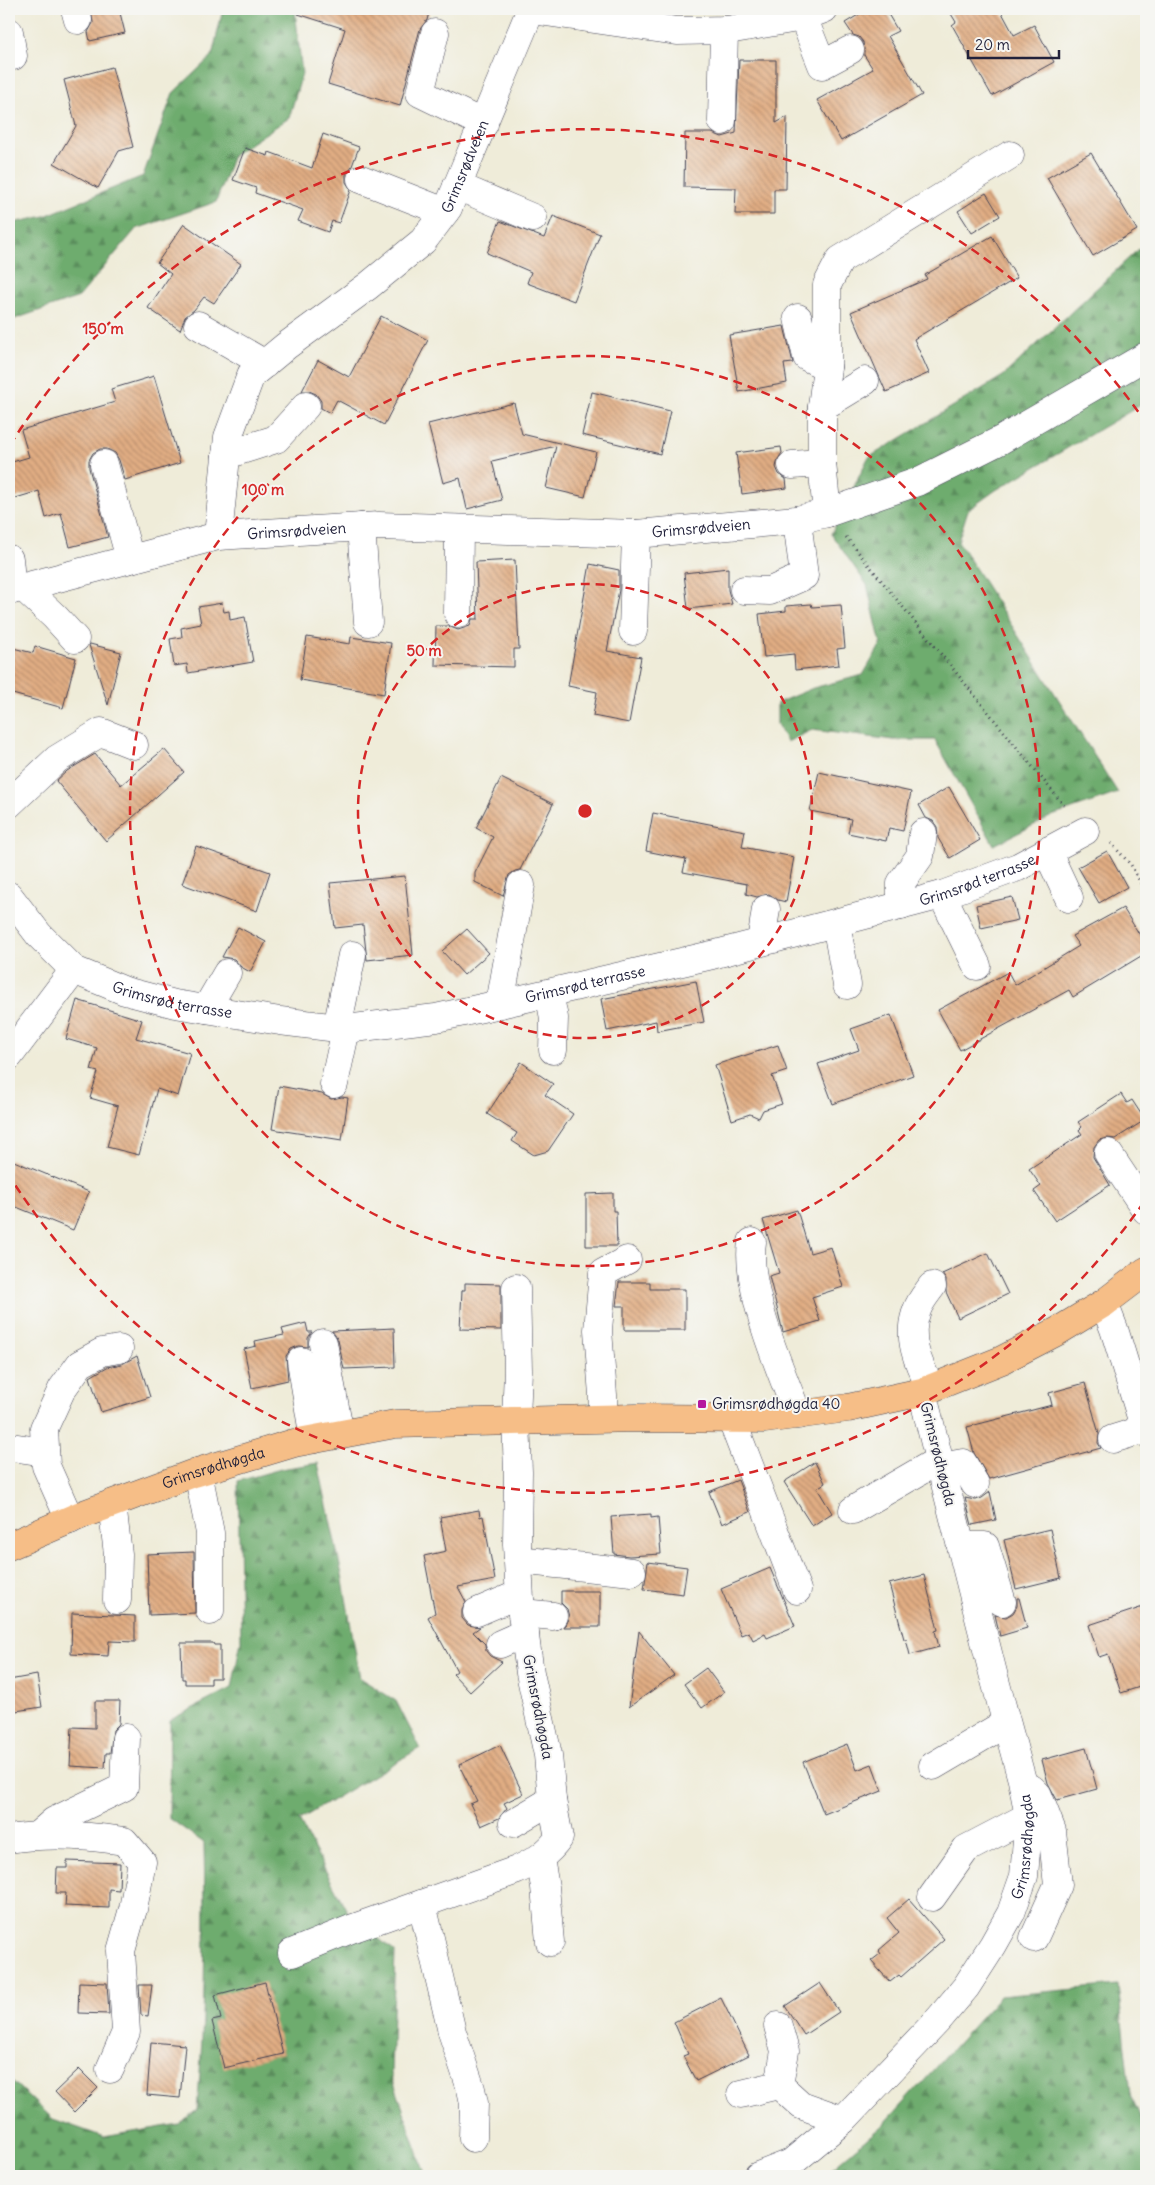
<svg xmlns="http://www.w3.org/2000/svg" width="1155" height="2185" font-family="Delius,sans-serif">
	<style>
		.forest { fill: url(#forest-firs); stroke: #486754 }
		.building { fill: url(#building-back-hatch) }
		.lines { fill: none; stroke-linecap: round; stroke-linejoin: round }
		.minor-casing { stroke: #414053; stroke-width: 29 }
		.major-casing { stroke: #414053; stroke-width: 29 }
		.path { stroke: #414053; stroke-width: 3; stroke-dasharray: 1 4; stroke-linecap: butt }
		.minor { stroke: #fff; stroke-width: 28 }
		.major { stroke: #f6be87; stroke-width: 28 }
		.ring { fill: none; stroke: #d62828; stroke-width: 2.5; stroke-dasharray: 9 6 }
		.poi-dot { fill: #b5179e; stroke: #f6f6f2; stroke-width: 2 }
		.labels { text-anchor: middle; stroke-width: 4; stroke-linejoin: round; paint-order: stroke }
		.street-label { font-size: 15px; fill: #22223b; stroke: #f6f6f2 }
		.poi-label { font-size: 15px; fill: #22223b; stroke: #f6f6f2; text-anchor: start }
		.centre { fill: #d62828; stroke: #f6f6f2; stroke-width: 2.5 }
		.ring-label { font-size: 15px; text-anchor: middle; font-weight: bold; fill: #d62828; stroke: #f6f6f2; stroke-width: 4; stroke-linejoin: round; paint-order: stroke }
	</style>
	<defs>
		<pattern id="forest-firs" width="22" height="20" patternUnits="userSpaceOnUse" patternTransform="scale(1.25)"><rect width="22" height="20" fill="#6eac6e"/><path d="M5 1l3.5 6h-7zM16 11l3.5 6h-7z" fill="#5a8c5c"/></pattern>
		<pattern id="building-back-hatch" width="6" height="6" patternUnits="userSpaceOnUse" patternTransform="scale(1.25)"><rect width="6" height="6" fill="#e1ad83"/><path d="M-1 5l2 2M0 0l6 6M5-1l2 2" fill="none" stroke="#b68c6c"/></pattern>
	</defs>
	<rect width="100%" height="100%" fill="#f6f6f2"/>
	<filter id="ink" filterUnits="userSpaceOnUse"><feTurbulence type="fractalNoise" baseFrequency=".02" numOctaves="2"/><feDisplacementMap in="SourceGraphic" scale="10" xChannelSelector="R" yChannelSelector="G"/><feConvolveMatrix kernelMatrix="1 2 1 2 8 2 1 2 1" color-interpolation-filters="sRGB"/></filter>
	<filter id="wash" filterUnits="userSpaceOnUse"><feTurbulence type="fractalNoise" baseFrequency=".0096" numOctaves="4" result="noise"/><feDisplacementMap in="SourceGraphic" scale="20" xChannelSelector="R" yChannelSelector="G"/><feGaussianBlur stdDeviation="1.12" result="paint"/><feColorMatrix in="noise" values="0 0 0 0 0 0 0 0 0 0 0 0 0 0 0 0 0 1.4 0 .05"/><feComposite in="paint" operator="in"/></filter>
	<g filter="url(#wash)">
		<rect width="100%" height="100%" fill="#efecd9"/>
		<path class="forest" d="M 223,9 L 295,9 L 302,74 L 289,118 L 233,155 L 216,202 L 136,229 L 79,297 L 9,321 L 9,224 L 45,216 L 143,176 L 173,93 L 212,56 Z
			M 1146,242 L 1146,402 L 996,490 L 968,510 L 958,541 L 1118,793 L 1052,816 L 994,845 L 935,740 L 894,740 L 812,730 L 787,742 L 777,724 L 777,703 L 813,688 L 863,675 L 881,644 L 867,585 L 831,534 L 868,458 L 1003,376 Z
			M 318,1463 L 342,1575 L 360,1678 L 396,1701 L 420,1748 L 299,1820 L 348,1913 L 395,1952 L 391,2074 L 426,2176 L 9,2176 L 9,2075 L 10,2079 L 53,2119 L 104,2137 L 179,2124 L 197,2110 C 205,2021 206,1932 204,1843 L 169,1818 L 170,1720 L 232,1688 L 241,1641 L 238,1481 L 281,1469 Z
			M 1118,1985 L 1130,2093 L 1146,2130 L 1146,2176 L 823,2176 L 885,2123 L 1000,1996 Z"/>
		<g id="blocks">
			<path class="building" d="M 91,9 L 119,9 L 125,33 L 90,41 L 88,32 L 93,23 Z
				M 299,9 L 430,9 L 427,20 L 420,29 L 400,106 L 328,84 L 345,29 L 298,14 Z
				M 868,9 L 885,9 L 898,31 L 888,36 L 922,95 L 841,141 L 817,100 L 873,69 L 864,55 L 863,42 L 859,37 L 853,35 L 845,23 Z
				M 948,9 L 1000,9 L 1014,35 L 1034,25 L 1054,62 L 992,96 L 952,25 L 956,22 Z
				M 739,60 L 776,60 L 776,123 L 787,117 L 786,189 L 774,189 L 774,214 L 735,214 L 736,188 L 684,187 L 685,133 L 712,133 L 722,137 L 736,133 Z
				M 112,67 L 133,147 L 119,151 L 98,188 L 54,163 L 76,126 L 64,80 Z
				M 323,134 L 359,147 L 352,166 L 346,174 L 346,182 L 351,190 L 339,223 L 332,221 L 328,232 L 298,221 L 303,210 L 255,193 L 256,188 L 233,180 L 245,148 L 268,156 L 269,152 L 312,168 Z
				M 1091,153 L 1137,230 L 1093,256 L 1047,178 Z
				M 986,193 L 1000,216 L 972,233 L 958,211 Z
				M 553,216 L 600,234 L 574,301 L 527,283 L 531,272 L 487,253 L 500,221 L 544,238 Z
				M 184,224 L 241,264 L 214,303 L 204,297 L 194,310 L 185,317 L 180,330 L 148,308 L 171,274 L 157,263 Z
				M 992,236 L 1017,278 L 914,339 L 929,373 L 886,392 L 851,312 L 927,279 L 925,275 Z
				M 381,316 L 428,340 L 384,425 L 337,400 L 330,413 L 321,408 L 321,401 L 316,394 L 309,391 L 302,391 L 318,360 L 349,377 Z
				M 784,326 L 793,363 L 784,364 L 787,383 L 739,392 L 729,335 Z
				M 154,376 L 180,463 L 125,480 L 119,460 L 115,453 L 107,449 L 100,449 L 93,453 L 89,460 L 89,468 L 108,537 L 70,547 L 61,513 L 46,518 L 39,491 L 9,500 L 9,463 L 29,457 L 21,430 L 115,402 L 111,389 Z
				M 592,392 L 670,411 L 660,454 L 582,435 Z
				M 514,403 L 522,434 L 596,452 L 585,497 L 546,488 L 556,446 L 492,461 L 502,500 L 467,509 L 460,478 L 443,483 L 428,424 Z
				M 781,447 L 782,453 L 778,459 L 776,467 L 779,474 L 786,479 L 787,488 L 742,494 L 736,453 Z
				M 515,560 L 519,649 L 514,649 L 514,667 L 435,665 L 436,626 L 448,626 L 458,630 L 470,626 L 472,619 L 478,619 L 476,562 Z
				M 590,564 L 619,570 L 619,590 L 607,651 L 641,657 L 629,723 L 593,716 L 597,692 L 568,686 Z
				M 728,568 L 728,590 L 732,604 L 688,609 L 684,573 Z
				M 222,603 L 224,612 L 229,611 L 230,620 L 245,617 L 253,662 L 188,673 L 187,664 L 174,666 L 170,639 L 182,637 L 181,628 L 201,624 L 198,607 Z
				M 811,604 L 812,607 L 841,605 L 845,648 L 837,649 L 839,665 L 795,670 L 794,654 L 764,657 L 759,614 L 786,611 L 786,606 Z
				M 307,637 L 350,644 L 351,637 L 391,643 L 384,694 L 300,680 Z
				M 90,644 L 121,652 L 108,705 L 89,645 Z
				M 35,646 L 76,658 L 63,708 L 9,693 L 9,647 L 33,653 Z
				M 164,749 L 184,772 L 106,841 L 56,781 L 67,771 L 95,754 L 121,785 Z
				M 819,772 L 911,792 L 903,831 L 889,828 L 886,841 L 848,833 L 851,819 L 810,811 Z
				M 501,778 L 553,804 L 520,870 L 515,871 L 509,875 L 503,896 L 475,882 L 475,873 L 493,837 L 476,828 Z
				M 949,787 L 980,840 L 950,858 L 938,838 L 937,827 L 933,821 L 926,818 L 919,805 Z
				M 653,813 L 745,831 L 742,847 L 794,857 L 786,902 L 778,900 L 769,894 L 757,897 L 746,894 L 747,884 L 683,872 L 686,859 L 646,851 Z
				M 196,846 L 270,872 L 257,911 L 182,884 Z
				M 1107,851 L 1127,887 L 1099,903 L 1078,867 Z
				M 405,876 L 413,955 L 367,960 L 363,925 L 335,928 L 330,883 Z
				M 1012,897 L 1018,920 L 981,928 L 976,905 Z
				M 1123,908 L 1146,945 L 1146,953 L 1073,997 L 1069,990 L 960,1050 L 938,1010 L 1008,972 L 1015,985 L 1079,946 L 1072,936 Z
				M 238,927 L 266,942 L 250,972 L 241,967 L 234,959 L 222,957 Z
				M 467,929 L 489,953 L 464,975 L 442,951 Z
				M 696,981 L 704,1022 L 657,1031 L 656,1021 L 607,1031 L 601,999 Z
				M 77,1000 L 142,1020 L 136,1038 L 190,1053 L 178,1096 L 157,1089 L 139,1155 L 107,1147 L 118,1106 L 90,1098 L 98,1072 L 91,1070 L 97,1048 L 66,1039 Z
				M 891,1015 L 913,1075 L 833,1104 L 818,1064 L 859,1050 L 851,1029 Z
				M 778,1045 L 787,1071 L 772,1076 L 782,1104 L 763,1110 L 759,1118 L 750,1114 L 732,1120 L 715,1065 Z
				M 521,1062 L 553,1084 L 545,1095 L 573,1114 L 548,1151 L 534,1155 L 512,1141 L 517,1133 L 487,1114 Z
				M 279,1086 L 322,1094 L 331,1099 L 342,1097 L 348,1098 L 342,1140 L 272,1129 Z
				M 1121,1094 L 1127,1103 L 1132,1100 L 1145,1120 L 1115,1139 L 1107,1138 L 1099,1140 L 1094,1147 L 1093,1157 L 1110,1185 L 1055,1221 L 1034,1191 L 1041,1186 L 1029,1169 L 1082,1134 L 1079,1130 L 1082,1127 L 1078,1122 Z
				M 9,1159 L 89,1192 L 73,1230 L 9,1204 Z
				M 613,1193 L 613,1211 L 616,1211 L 617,1246 L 586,1246 L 586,1194 Z
				M 797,1210 L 810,1253 L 831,1247 L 843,1287 L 812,1297 L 820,1321 L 783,1332 L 769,1276 L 779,1273 L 763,1220 Z
				M 988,1253 L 1008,1294 L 958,1318 L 946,1292 L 946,1280 L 942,1274 Z
				M 619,1282 L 650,1282 L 650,1289 L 685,1289 L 685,1330 L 624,1330 L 624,1306 L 616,1306 Z
				M 465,1283 L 501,1284 L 501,1330 L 460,1329 L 462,1290 L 465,1290 Z
				M 306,1323 L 308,1332 L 312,1332 L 308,1338 L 308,1347 L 298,1346 L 291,1349 L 286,1356 L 288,1380 L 252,1388 L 244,1349 L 256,1346 L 255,1341 L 284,1335 L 282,1329 Z
				M 394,1328 L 395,1367 L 344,1369 L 338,1340 L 332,1331 Z
				M 137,1356 L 150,1397 L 101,1412 L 90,1377 L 107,1367 L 122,1364 Z
				M 1085,1383 L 1099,1434 L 1098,1443 L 1101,1448 L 989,1479 L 974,1453 L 967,1427 L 1052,1405 L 1049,1393 Z
				M 815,1462 L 825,1483 L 817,1488 L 832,1513 L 812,1526 L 784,1482 Z
				M 738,1480 L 750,1512 L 722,1524 L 709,1492 Z
				M 990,1492 L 996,1520 L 972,1525 L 965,1498 L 975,1500 L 982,1498 Z
				M 479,1510 L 480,1517 L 483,1516 L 495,1580 L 458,1587 L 466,1602 L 462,1610 L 462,1618 L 468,1625 L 480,1627 L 473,1632 L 485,1644 L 486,1651 L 490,1656 L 502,1662 L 470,1692 L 453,1674 L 457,1671 L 428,1617 L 435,1613 L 424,1556 L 446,1551 L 440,1517 Z
				M 651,1514 L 651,1518 L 658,1517 L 661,1554 L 629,1556 L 614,1554 L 611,1517 Z
				M 1050,1529 L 1061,1578 L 1016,1589 L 1004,1540 Z
				M 194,1552 L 195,1613 L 149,1615 L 147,1554 Z
				M 648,1562 L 687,1567 L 683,1594 L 644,1589 Z
				M 770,1568 L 795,1626 L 767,1638 L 765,1634 L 753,1640 L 749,1632 L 741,1635 L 721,1589 Z
				M 924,1575 L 938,1630 L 935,1631 L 939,1647 L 910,1655 L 906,1639 L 904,1639 L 889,1584 Z
				M 561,1591 L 600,1591 L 600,1627 L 564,1627 L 569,1617 L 567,1609 L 561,1603 Z
				M 1017,1598 L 1019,1598 L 1027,1628 L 1000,1636 L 995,1615 L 1006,1617 L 1013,1613 L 1017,1606 Z
				M 1146,1606 L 1146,1685 L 1121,1693 L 1108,1654 L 1099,1657 L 1089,1625 Z
				M 72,1613 L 135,1616 L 135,1642 L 109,1641 L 108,1656 L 71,1654 Z
				M 639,1631 L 674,1675 L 629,1707 Z
				M 181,1643 L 213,1643 L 214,1645 L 220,1645 L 220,1678 L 211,1678 L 211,1684 L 185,1684 L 185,1679 L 182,1679 Z
				M 706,1668 L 724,1692 L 702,1708 L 684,1684 Z
				M 37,1675 L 42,1707 L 9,1712 L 9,1680 Z
				M 95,1701 L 120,1701 L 119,1724 L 113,1730 L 110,1753 L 106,1753 L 105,1768 L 70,1766 L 72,1727 L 95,1728 Z
				M 847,1744 L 857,1770 L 872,1764 L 882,1791 L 824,1814 L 803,1762 Z
				M 500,1745 L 523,1794 L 504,1803 L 507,1808 L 499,1818 L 481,1826 L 470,1804 L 477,1801 L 459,1765 Z
				M 1086,1748 L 1097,1789 L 1057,1800 L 1048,1783 L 1042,1760 Z
				M 67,1861 L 120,1863 L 119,1890 L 109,1889 L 109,1908 L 65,1906 L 66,1893 L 56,1893 L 57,1868 L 67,1868 Z
				M 909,1899 L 944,1939 L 901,1977 L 899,1975 L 890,1982 L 871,1961 L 880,1954 L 878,1951 L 899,1933 L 887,1918 Z
				M 79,1982 L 107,1983 L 109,2014 L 78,2013 Z
				M 265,1982 L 283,2054 L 224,2068 L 212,2021 L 221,2019 L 215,1995 Z
				M 820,1983 L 839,2012 L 804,2035 L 785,2006 Z
				M 139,1985 L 152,1985 L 148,2016 L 141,2015 Z
				M 721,1998 L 749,2055 L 696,2081 L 683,2056 L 688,2054 L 674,2022 Z
				M 151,2042 L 185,2045 L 180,2098 L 147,2095 Z
				M 79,2069 L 98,2088 L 74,2112 L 55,2092 Z"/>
		</g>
	</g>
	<g filter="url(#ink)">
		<use href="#blocks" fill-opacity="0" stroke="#414053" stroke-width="1"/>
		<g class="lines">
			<g class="minor-casing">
				<g id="minor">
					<path d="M 75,9 L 78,20"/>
					<path d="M 532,10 L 677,31 L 728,30 L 803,17 L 824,9"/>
					<path d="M 803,17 L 822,65 L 850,50"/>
					<path d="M 9,32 L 13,56"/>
					<path d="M 435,33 L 420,93 L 484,124"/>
					<path d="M 722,121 L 724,30"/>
					<path d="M 361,179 L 445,212"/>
					<path d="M 457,186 L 533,218"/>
					<path d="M 798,318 L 807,357 L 827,367"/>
					<path d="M 198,325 L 265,364"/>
					<path d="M 822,407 L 865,381"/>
					<path d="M 226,455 L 276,439 L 306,406"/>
					<path d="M 104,464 L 130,559"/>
					<path d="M 792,465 L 822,463"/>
					<path d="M 827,513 L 822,463 L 822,407 L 827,367 L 827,285 L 840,260 L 1010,155"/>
					<path d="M 361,527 L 368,622"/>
					<path id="s1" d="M 218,536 L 228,437 L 251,375 L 286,346 L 368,286 L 423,241 L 448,208 L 531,9"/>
					<path d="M 9,559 L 12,590"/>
					<path d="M 23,587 L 55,617 L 75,639"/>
					<path d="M 744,590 L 770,591 L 804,576 L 797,520"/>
					<path id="s2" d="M 9,591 L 218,536 L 379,526 L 636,534 L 797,520 L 827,513 L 917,482 L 1001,440 L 1146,356"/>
					<path d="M 458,614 L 459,529"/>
					<path d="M 633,631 L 636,534"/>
					<path d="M 9,804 L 57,759 L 101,732 L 134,745"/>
					<path d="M 1047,851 L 1069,898"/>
					<path d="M 942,895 L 977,966"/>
					<path id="s3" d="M 9,896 L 39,935 L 74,970 L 125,991 L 175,1004 L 280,1021 L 346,1029 L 436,1018 L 500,1004 L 712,955 L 942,895 L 1018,867 L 1085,831"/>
					<path d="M 901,906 L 901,883 L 920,856 L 923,833"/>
					<path d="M 836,923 L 847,985"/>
					<path d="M 761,942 L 766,909"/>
					<path d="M 549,993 L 554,1018 L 553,1050"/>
					<path d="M 500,1004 L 521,885"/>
					<path d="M 206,1009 L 227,973"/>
					<path d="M 337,1028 L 352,955"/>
					<path d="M 9,1056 L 74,970"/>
					<path d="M 334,1084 L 346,1029"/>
					<path d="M 1108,1153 L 1146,1210"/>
					<path d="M 752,1242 C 745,1288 780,1370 798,1415"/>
					<path d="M 1104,1303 L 1114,1329 L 1146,1433"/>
					<path d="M 323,1343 L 340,1434"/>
					<path d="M 301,1361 L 314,1439"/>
					<path d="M 931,1388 C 918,1364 906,1337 917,1310 C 920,1301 927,1293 932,1286"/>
					<path d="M 603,1418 L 603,1395 L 598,1330 L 603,1273 L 627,1260"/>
					<path d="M 731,1418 L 797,1590"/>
					<path d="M 1113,1439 L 1145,1429"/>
					<path d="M 11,1447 L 45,1452"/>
					<path d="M 941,1467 L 963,1463 L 975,1484"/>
					<path d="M 198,1472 L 210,1533 L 210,1611"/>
					<path d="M 112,1504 L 118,1554 L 117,1600"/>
					<path d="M 853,1510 L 939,1460"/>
					<path d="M 70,1520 L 46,1466 L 44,1428 L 62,1389 L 80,1364 L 102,1352 L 119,1349"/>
					<path d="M 961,1546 L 985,1546 L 1002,1602"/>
					<path d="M 518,1560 L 632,1572"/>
					<path d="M 477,1612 L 519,1594"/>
					<path d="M 522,1613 L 553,1616"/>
					<path d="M 500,1644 L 525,1633"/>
					<path d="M 933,1766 L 1006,1723"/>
					<path d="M 1032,1789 L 1038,1795 L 1052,1831 L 1058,1885 L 1034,1938"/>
					<path d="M 513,1823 L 552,1800"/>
					<path d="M 38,1835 L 54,1821 L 124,1787 L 126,1738"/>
					<path d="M 9,1839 C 48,1833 85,1835 124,1841 L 142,1862 L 133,1909 L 121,1951 L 126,2032 L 110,2069"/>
					<path d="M 540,1859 L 545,1887 L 550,1942"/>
					<path d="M 932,1897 L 966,1849 L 1029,1816"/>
					<path d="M 422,1904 L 452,2032 L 471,2089 L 474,2103 L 473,2138"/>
					<path d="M 292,1953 L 351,1929 L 517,1870 C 534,1862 548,1854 559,1838 L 552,1800 L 548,1755 L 530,1673 L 520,1599 L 517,1544 L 518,1472 L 516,1420 L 518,1370 L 516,1288"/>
					<path d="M 778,2026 L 785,2051 L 779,2085 L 801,2105 L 843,2120"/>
					<path d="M 741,2094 L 779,2085"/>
					<path id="s4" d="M 758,2176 L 791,2163 L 843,2120 L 939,2019 L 966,1987 L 993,1945 L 1011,1913 L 1024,1876 L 1029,1816 L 1022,1780 L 993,1673 L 922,1392"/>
				</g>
			</g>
			<g class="major-casing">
				<g id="major">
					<path id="s5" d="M 9,1546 L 81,1515 L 194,1473 L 294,1443 L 395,1424 L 636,1418 L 765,1419 L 848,1408 L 922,1392 L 1002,1360 L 1058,1331 L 1104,1303 L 1146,1271"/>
				</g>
			</g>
			<path class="path" d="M 846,537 L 1066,808
				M 1111,843 L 1131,865 L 1146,893"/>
			<use href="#minor" class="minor"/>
			<use href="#major" class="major"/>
		</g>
	</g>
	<g class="ring">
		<circle cx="585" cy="811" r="227"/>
		<circle cx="585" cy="811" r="455"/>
		<path d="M1144 1202A682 682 0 0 1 10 1177M10 445A682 682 0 0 1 1144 420"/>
	</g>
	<rect class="poi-dot" x="697" y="1399" width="10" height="10" rx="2.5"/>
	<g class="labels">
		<g class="street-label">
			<text dy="5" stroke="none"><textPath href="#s1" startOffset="470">Grimsrødveien</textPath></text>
			<text dy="5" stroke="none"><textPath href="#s2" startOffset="700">Grimsrødveien</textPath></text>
			<text dy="5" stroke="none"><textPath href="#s2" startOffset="295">Grimsrødveien</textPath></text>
			<text dy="5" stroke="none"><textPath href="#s3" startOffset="1028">Grimsrød terrasse</textPath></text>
			<text dy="5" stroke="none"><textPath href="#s3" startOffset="622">Grimsrød terrasse</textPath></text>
			<text dy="5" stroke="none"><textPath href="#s3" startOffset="202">Grimsrød terrasse</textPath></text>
			<text transform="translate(938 1454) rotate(76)" y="5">Grimsrødhøgda</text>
			<text dy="5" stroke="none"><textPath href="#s5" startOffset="219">Grimsrødhøgda</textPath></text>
			<text transform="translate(538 1707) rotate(79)" y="5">Grimsrødhøgda</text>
			<text dy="5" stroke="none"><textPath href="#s4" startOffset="439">Grimsrødhøgda</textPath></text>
		</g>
		<g class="poi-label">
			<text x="712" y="1409">Grimsrødhøgda 40</text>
		</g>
	</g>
	<circle cx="585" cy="811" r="8" class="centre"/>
	<g class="ring-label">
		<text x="103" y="334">150 m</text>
		<text x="263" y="495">100 m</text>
		<text x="424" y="656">50 m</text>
	</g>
	<rect width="1155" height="2185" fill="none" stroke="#f6f6f2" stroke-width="30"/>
	<path d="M968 50v8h91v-8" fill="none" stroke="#22223b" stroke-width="2.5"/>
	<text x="975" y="50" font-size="15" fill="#22223b" stroke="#f6f6f2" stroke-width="4" paint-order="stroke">20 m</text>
</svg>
